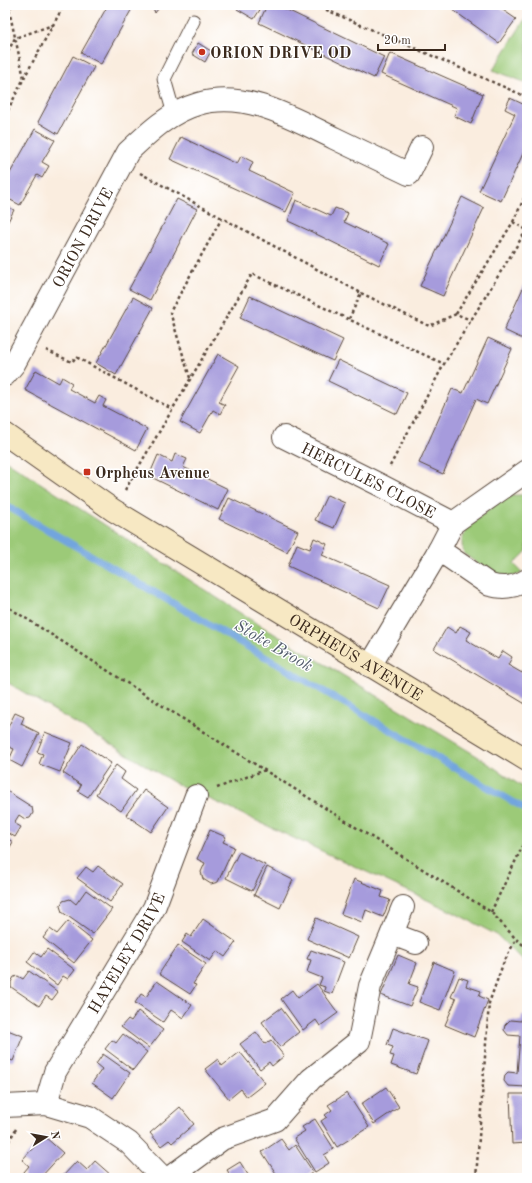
<svg xmlns="http://www.w3.org/2000/svg" width="532" height="1183" font-family="'Old Standard TT',serif">
	<style>
		.green { fill: #9cca78; stroke: #6c7a4b }
		.lines { fill: none; stroke-linecap: round; stroke-linejoin: round }
		.stream { stroke: #72a5de; stroke-width: 7 }
		.building { fill: #a69bdc }
		.lane-casing { stroke: #58473b; stroke-width: 15 }
		.street-casing { stroke: #58473b; stroke-width: 24 }
		.secondary-casing { stroke: #58473b; stroke-width: 24 }
		.path { stroke: #58473b; stroke-width: 2.5; stroke-dasharray: 3 3; stroke-linecap: butt }
		.lane { stroke: #fff; stroke-width: 13 }
		.street { stroke: #fff; stroke-width: 22 }
		.secondary { stroke: #f7e8c3; stroke-width: 22 }
		.poi-dot { fill: #c8321e; stroke: #fff; stroke-width: 1.5 }
		.labels { text-anchor: middle; stroke-width: 3; stroke-linejoin: round; paint-order: stroke }
		.poi-label { font-size: 16px; font-weight: bold; fill: #3b2a1e; stroke: #fff; text-anchor: start }
		.street-label { font-size: 16px; fill: #3b2a1e; stroke: #fff }
		.water-label { font-size: 17px; font-style: italic; fill: #515b6b; stroke: #fff }
	</style>
	<rect width="100%" height="100%" fill="#fff"/>
	<filter id="ink" filterUnits="userSpaceOnUse"><feTurbulence type="fractalNoise" baseFrequency=".025" numOctaves="2"/><feDisplacementMap in="SourceGraphic" scale="8" xChannelSelector="R" yChannelSelector="G"/><feConvolveMatrix kernelMatrix="1 2 1 2 8 2 1 2 1" color-interpolation-filters="sRGB"/></filter>
	<filter id="wash" filterUnits="userSpaceOnUse"><feTurbulence type="fractalNoise" baseFrequency=".012" numOctaves="4" result="noise"/><feDisplacementMap in="SourceGraphic" scale="16" xChannelSelector="R" yChannelSelector="G"/><feGaussianBlur stdDeviation="0.9" result="paint"/><feColorMatrix in="noise" values="0 0 0 0 0 0 0 0 0 0 0 0 0 0 0 0 0 1.4 0 .05"/><feComposite in="paint" operator="in"/></filter>
	<g filter="url(#wash)">
		<rect width="100%" height="100%" fill="#faeddf"/>
		<path class="green" d="M 527,16 L 527,83 L 493,70 Z
			M 5,460 L 248,618 L 477,756 L 527,790 L 527,965 L 497,935 L 451,911 L 175,783 L 5,681 Z
			M 515,495 L 527,495 L 527,551 L 514,564 L 523,573 L 501,580 L 464,554 C 462,548 461,541 464,535 C 468,524 493,506 503,499 C 507,497 511,497 515,495 Z"/>
		<g class="lines">
			<path class="stream" d="M 5,505 L 527,810"/>
		</g>
		<g id="blocks">
			<path class="building" d="M 108,5 L 134,5 L 101,64 L 81,53 Z
				M 152,5 L 161,5 L 155,13 Z
				M 239,5 L 263,5 L 254,19 L 237,9 Z
				M 267,5 L 277,5 L 384,57 L 374,78 L 259,23 Z
				M 446,5 L 502,5 L 500,8 L 516,19 L 499,43 Z
				M 198,43 L 211,51 L 205,62 L 192,54 Z
				M 390,53 L 483,94 L 471,124 L 454,116 L 457,108 L 381,74 Z
				M 73,56 L 94,67 L 58,134 L 38,122 Z
				M 510,98 L 527,106 L 527,145 L 501,201 L 479,191 L 515,114 L 505,109 Z
				M 35,129 L 55,140 L 42,162 L 49,166 L 42,178 L 37,175 L 20,205 L 5,197 L 5,182 Z
				M 181,137 L 237,164 L 241,156 L 253,162 L 249,171 L 295,193 L 286,212 L 170,159 Z
				M 462,197 L 484,208 L 443,296 L 420,286 Z
				M 177,199 L 197,209 L 150,300 L 129,289 Z
				M 296,200 L 331,216 L 335,208 L 348,213 L 344,222 L 389,244 L 379,265 L 312,232 L 288,221 Z
				M 5,205 L 14,210 L 5,227 Z
				M 527,279 L 527,341 L 504,330 Z
				M 250,296 L 343,340 L 333,361 L 240,318 Z
				M 133,297 L 153,308 L 116,375 L 96,363 Z
				M 488,338 L 512,349 L 487,404 L 476,399 L 443,474 L 419,463 L 452,389 L 463,393 Z
				M 218,354 L 239,366 L 219,402 L 225,405 L 220,414 L 213,410 L 200,433 L 180,422 Z
				M 338,360 L 407,393 L 397,414 L 328,381 Z
				M 36,370 L 59,383 L 62,377 L 72,383 L 69,389 L 95,403 L 99,396 L 106,400 L 103,406 L 147,429 L 136,450 L 25,390 Z
				M 175,454 L 187,459 L 183,467 L 228,489 L 218,510 L 149,476 L 158,455 L 172,462 Z
				M 327,495 L 345,503 L 334,528 L 315,520 Z
				M 229,498 L 298,531 L 287,552 L 219,519 Z
				M 314,538 L 327,544 L 322,555 L 390,585 L 379,608 L 288,566 L 297,544 L 310,549 Z
				M 460,626 L 471,632 L 466,640 L 498,659 L 503,651 L 512,657 L 508,665 L 522,673 L 527,664 L 527,705 L 434,649 L 447,627 L 456,633 Z
				M 15,713 L 24,717 L 21,724 L 39,733 L 22,767 L 9,760 L 14,749 L 5,745 L 5,733 Z
				M 45,732 L 72,743 L 60,772 L 39,764 L 43,754 L 37,752 Z
				M 82,744 L 111,763 L 88,797 L 78,791 L 81,785 L 63,773 Z
				M 116,765 L 125,772 L 121,779 L 136,790 L 121,811 L 96,794 Z
				M 5,790 L 32,807 L 33,813 L 30,818 L 25,819 L 19,815 L 14,823 L 21,827 L 15,837 L 5,831 Z
				M 144,790 L 168,807 L 151,832 L 126,815 Z
				M 210,830 L 226,837 L 223,842 L 234,847 L 218,882 L 211,884 L 203,879 L 201,872 L 205,863 L 197,859 Z
				M 5,837 L 13,842 L 5,855 Z
				M 239,852 L 265,865 L 252,891 L 226,878 Z
				M 98,866 L 123,884 L 110,902 L 77,878 L 86,867 L 93,872 Z
				M 267,867 L 293,880 L 280,908 L 254,895 Z
				M 354,879 L 383,891 L 381,897 L 390,900 L 383,917 L 366,910 L 362,922 L 341,914 Z
				M 86,890 L 112,909 L 93,934 L 62,912 L 60,906 L 63,901 L 70,899 L 76,904 Z
				M 316,918 L 358,937 L 349,958 L 307,939 Z
				M 203,919 L 236,942 L 225,957 L 217,951 L 210,961 L 182,942 L 187,934 L 191,937 Z
				M 68,921 L 92,940 L 74,963 L 43,938 L 50,929 L 57,934 Z
				M 178,945 L 206,964 L 193,984 L 196,985 L 190,994 L 159,974 Z
				M 47,949 L 75,970 L 68,979 L 63,976 L 57,985 L 27,962 L 34,952 L 41,957 Z
				M 311,950 L 344,962 L 332,994 L 324,991 L 325,987 L 319,985 L 322,978 L 307,972 L 311,960 L 307,959 Z
				M 398,955 L 417,963 L 409,984 L 418,987 L 410,1006 L 381,995 Z
				M 434,962 L 455,971 L 440,1010 L 419,1002 Z
				M 29,971 L 58,992 L 52,1000 L 46,996 L 39,1006 L 11,987 L 11,982 L 14,977 L 18,976 L 23,979 Z
				M 459,977 L 468,980 L 466,986 L 481,991 L 479,996 L 488,1000 L 474,1037 L 445,1025 L 456,999 L 451,997 Z
				M 157,981 L 192,1005 L 183,1018 L 171,1010 L 163,1022 L 135,1003 L 141,994 L 146,997 Z
				M 317,984 L 338,1013 L 320,1026 L 316,1020 L 303,1030 L 281,999 L 292,990 L 298,998 Z
				M 281,1008 L 299,1032 L 280,1047 L 262,1022 Z
				M 138,1011 L 163,1030 L 149,1048 L 121,1027 L 128,1019 L 131,1021 Z
				M 522,1015 L 527,1015 L 527,1087 L 508,1086 L 504,1081 L 505,1075 L 508,1072 L 517,1073 L 520,1036 L 508,1035 L 504,1030 L 505,1025 L 510,1020 L 521,1021 Z
				M 393,1028 L 428,1041 L 416,1074 L 391,1065 L 394,1056 L 390,1055 L 393,1047 L 387,1045 Z
				M 5,1029 L 23,1036 L 13,1061 L 5,1058 Z
				M 256,1032 L 265,1044 L 271,1040 L 284,1056 L 272,1066 L 269,1062 L 260,1069 L 240,1044 Z
				M 123,1034 L 147,1052 L 133,1070 L 105,1049 L 112,1040 L 116,1043 Z
				M 240,1052 L 265,1083 L 247,1097 L 241,1089 L 229,1099 L 205,1069 L 218,1059 L 222,1066 Z
				M 103,1054 L 130,1073 L 113,1098 L 92,1083 L 102,1069 L 96,1064 Z
				M 386,1087 L 399,1107 L 374,1124 L 361,1104 Z
				M 347,1093 L 369,1127 L 337,1147 L 321,1121 L 327,1117 L 325,1115 L 332,1110 L 328,1105 Z
				M 510,1094 L 527,1094 L 527,1143 L 512,1144 Z
				M 180,1107 L 194,1124 L 172,1143 L 169,1140 L 161,1146 L 150,1133 Z
				M 315,1119 L 334,1149 L 324,1155 L 329,1163 L 315,1172 L 294,1138 L 305,1131 L 302,1127 Z
				M 44,1136 L 63,1153 L 40,1178 L 24,1178 L 24,1172 L 29,1166 L 22,1160 Z
				M 281,1139 L 289,1150 L 295,1145 L 313,1172 L 305,1178 L 289,1178 L 287,1176 L 284,1178 L 279,1178 L 262,1152 Z
				M 77,1161 L 87,1170 L 95,1161 L 112,1176 L 110,1178 L 61,1178 Z
				M 240,1162 L 250,1178 L 221,1178 L 229,1173 L 227,1170 Z"/>
		</g>
	</g>
	<g filter="url(#ink)">
		<use href="#blocks" fill-opacity="0" stroke="#58473b" stroke-width="1"/>
		<g class="lines">
			<g class="lane-casing">
				<path id="lane" d="M 174,114 L 164,79 L 193,21"/>
			</g>
			<g class="street-casing">
				<g id="street">
					<path id="s1" d="M 5,375 L 14,364 L 128,152 C 149,132 170,112 198,104 C 246,90 293,118 334,138 C 359,150 384,162 409,174 L 422,147"/>
					<path id="s2" d="M 284,437 L 380,485 L 453,523"/>
					<path d="M 439,550 L 490,585 C 504,589 515,587 527,580"/>
					<path d="M 370,666 L 439,550 L 453,523 L 527,471"/>
					<path d="M 392,934 L 416,943"/>
					<path id="s3" d="M 46,1104 L 55,1072 L 154,908 L 196,796"/>
					<path d="M 5,1106 L 46,1104 L 90,1117 L 129,1143 L 163,1178"/>
					<path d="M 169,1178 L 222,1139 L 275,1120 L 311,1079 L 359,1041 L 370,986 L 403,907"/>
				</g>
			</g>
			<g class="secondary-casing">
				<g id="secondary">
					<path id="s4" d="M 5,434 L 113,510 L 527,760"/>
				</g>
			</g>
			<path class="path" d="M 12,5 L 9,10 L 24,78
				M 315,5 L 527,97
				M 5,57 L 15,38 L 53,25
				M 5,116 L 24,78 L 64,5
				M 140,173 L 222,218
				M 513,222 L 527,192
				M 361,293 L 429,326 L 456,314 L 471,320
				M 456,314 L 513,222 L 527,230
				M 46,350 L 72,362 L 76,357 L 172,409
				M 190,378 L 170,312 L 222,218 L 361,293 L 349,319
				M 390,466 L 444,364 L 527,229
				M 125,490 L 252,274 L 444,364
				M 5,605 L 202,731 L 491,912 L 516,939 L 527,948
				M 217,788 L 265,770
				M 491,912 L 527,837
				M 5,1153 L 7,1144 L 16,1129
				M 476,1178 L 489,1003 L 503,964 L 516,939"/>
			<use href="#lane" class="lane"/>
			<use href="#street" class="street"/>
			<use href="#secondary" class="secondary"/>
		</g>
	</g>
	<g class="poi-dot">
		<circle cx="202" cy="52" r="4"/>
		<rect x="83" y="468" width="8" height="8" rx="2"/>
	</g>
	<g class="labels">
		<g class="poi-label">
			<text x="210" y="58">ORION DRIVE OD</text>
			<text x="95" y="478">Orpheus Avenue</text>
		</g>
		<g class="street-label">
			<text dy="6" stroke="none"><textPath href="#s1" startOffset="158">ORION DRIVE</textPath></text>
			<text dy="6" stroke="none"><textPath href="#s2" startOffset="95">HERCULES CLOSE</textPath></text>
			<text dy="6" stroke="none"><textPath href="#s4" startOffset="416">ORPHEUS AVENUE</textPath></text>
			<text dy="6" stroke="none"><textPath href="#s3" startOffset="172">HAYELEY DRIVE</textPath></text>
		</g>
		<g class="water-label">
			<text transform="translate(274 645) rotate(30)" y="6">Stoke Brook</text>
		</g>
	</g>
	<rect width="532" height="1183" fill="none" stroke="#fff" stroke-width="20"/>
	<g transform="translate(46 1137) rotate(79)" stroke="#ffffff" stroke-width="3" paint-order="stroke">
	<path d="M0-3L7 15L0 10L-7 15Z" fill="#3b2a1e"/>
	<text y="-6" font-size="11" font-weight="bold" text-anchor="middle" fill="#3b2a1e">N</text>
	</g>
	<path d="M378 44v6h67v-6" fill="none" stroke="#3b2a1e" stroke-width="2"/>
	<text x="384" y="44" font-size="12" fill="#3b2a1e" stroke="#ffffff" stroke-width="3" paint-order="stroke">20 m</text>
</svg>
